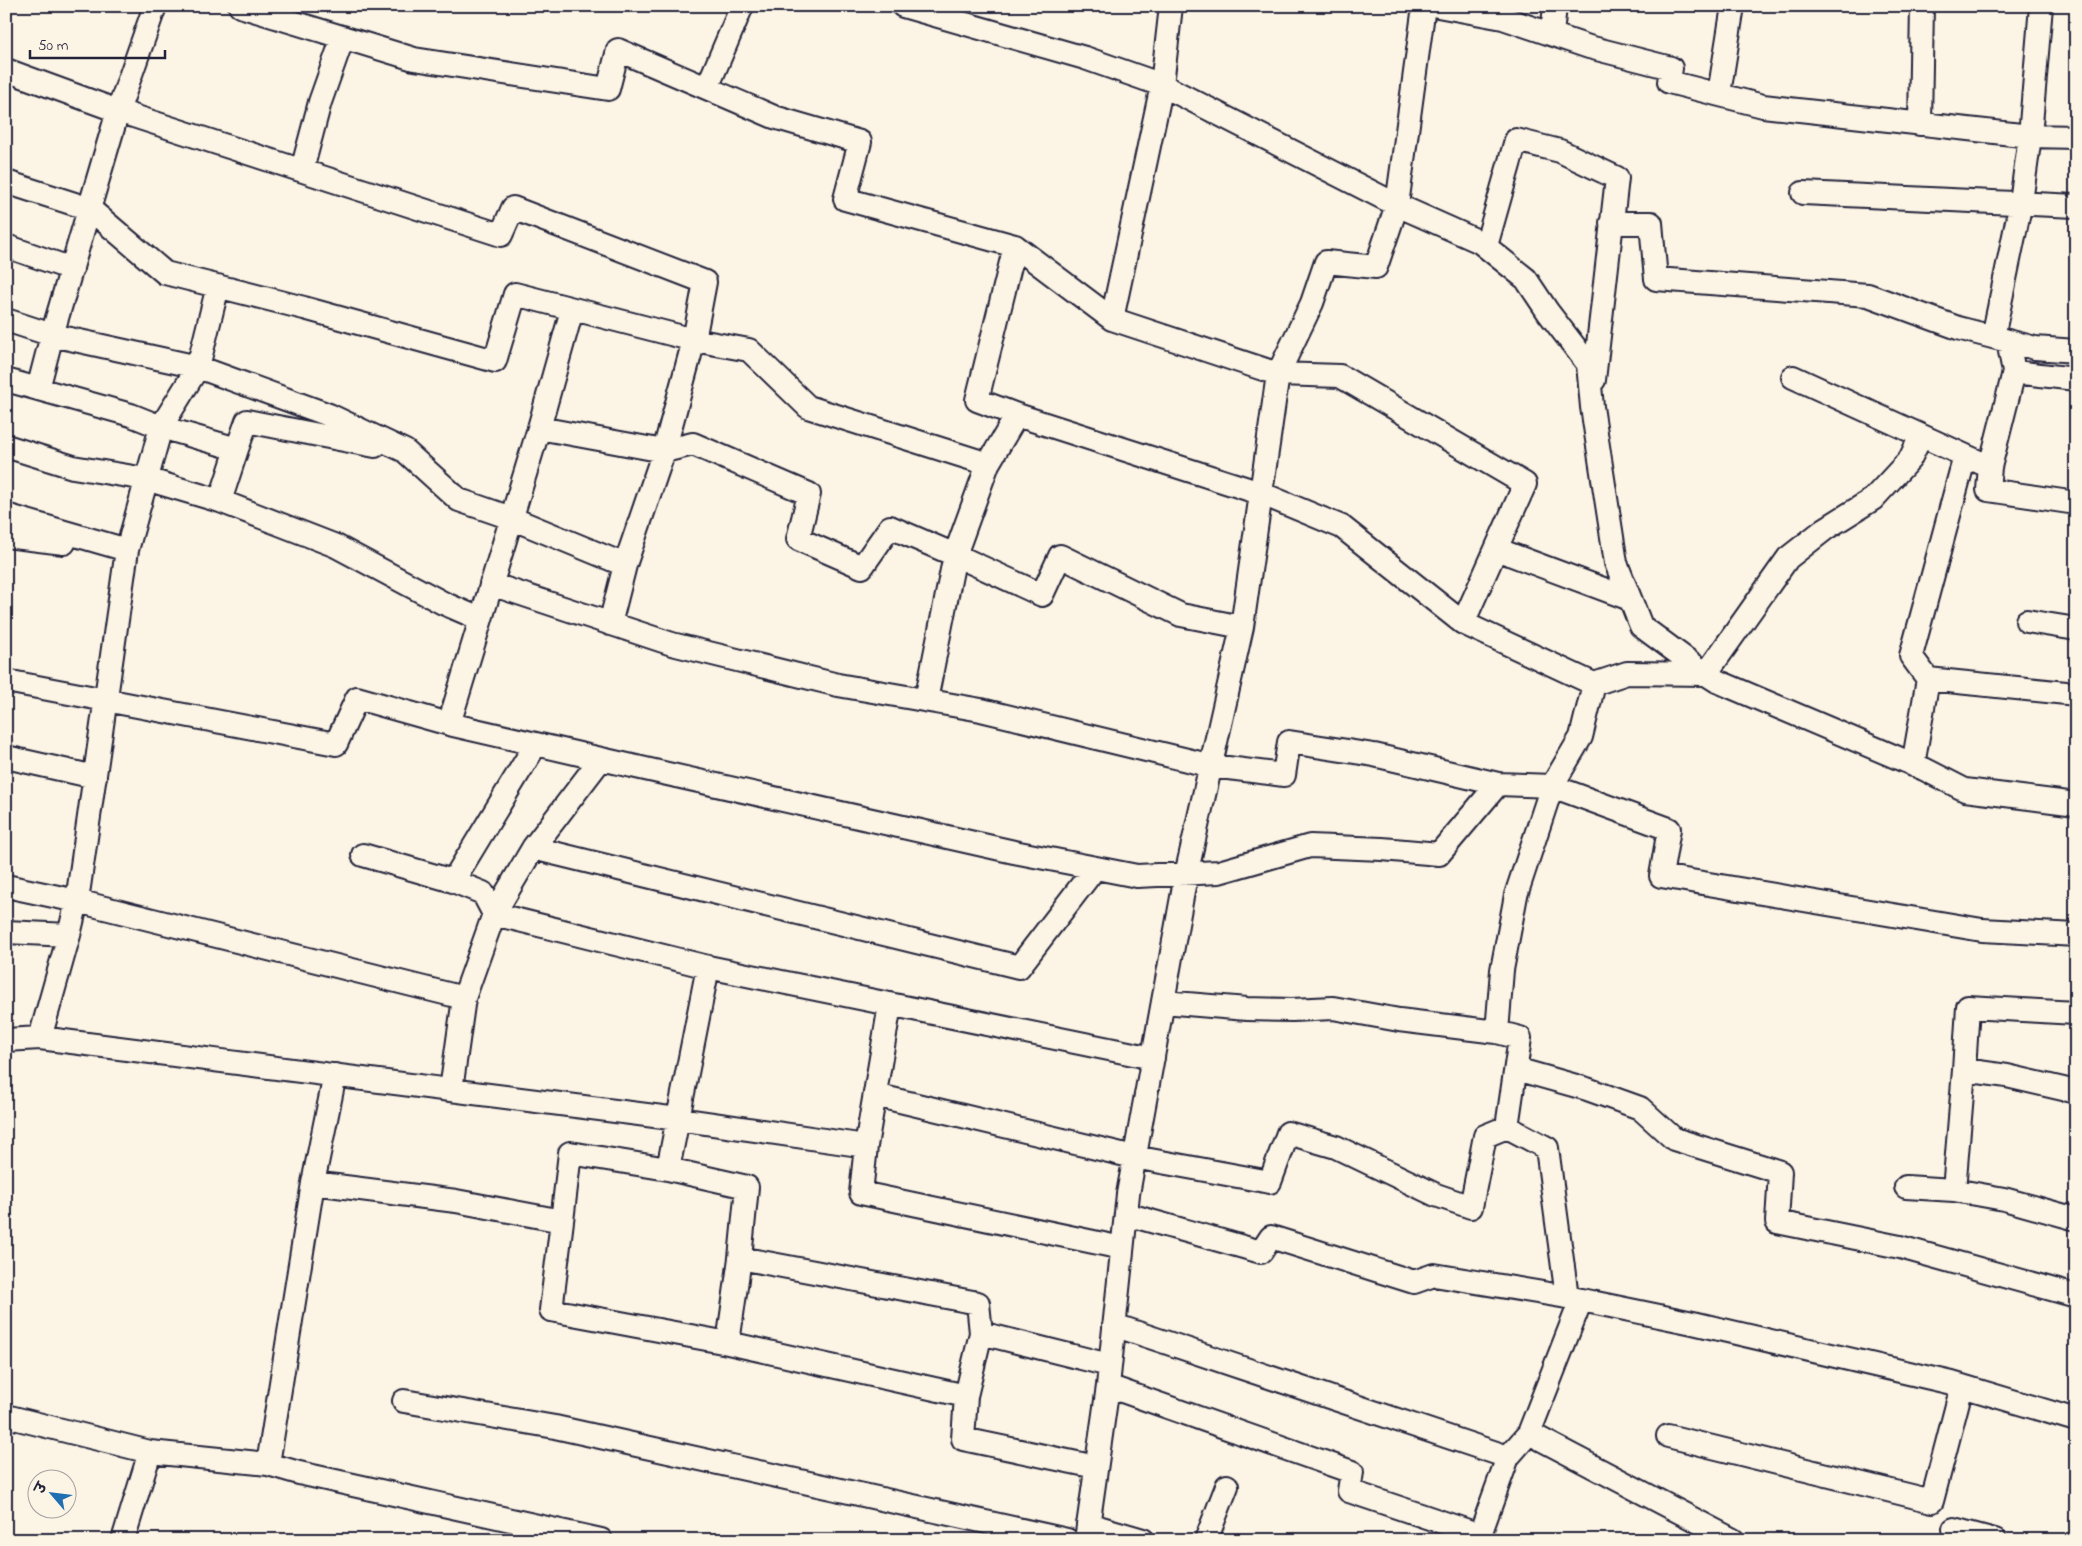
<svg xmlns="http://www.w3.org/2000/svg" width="2082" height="1546" font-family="'Indie Flower','Playpen Sans Deva',sans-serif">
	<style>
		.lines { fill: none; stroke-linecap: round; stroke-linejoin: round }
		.minor-casing { stroke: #22223b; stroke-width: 26 }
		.minor { stroke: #fcf5e5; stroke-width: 22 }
	</style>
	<rect width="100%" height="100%" fill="#fcf5e5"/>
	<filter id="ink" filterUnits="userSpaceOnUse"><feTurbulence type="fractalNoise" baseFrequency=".02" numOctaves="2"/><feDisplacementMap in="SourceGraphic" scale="10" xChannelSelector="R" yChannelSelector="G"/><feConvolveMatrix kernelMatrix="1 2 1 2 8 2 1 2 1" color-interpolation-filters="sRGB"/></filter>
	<g filter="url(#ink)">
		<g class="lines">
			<g class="minor-casing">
				<path id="minor" d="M 155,6 L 118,111 L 501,235 L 513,208 L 705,282 L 694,340 L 749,350 L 808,407 L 988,464 L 955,555 L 1042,595 L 1060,556 L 1181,615 L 1242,627
					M 240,6 L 414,59 L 608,89 L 618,50 L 774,117 L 860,142 L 845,199 L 1015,246 L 1112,319
					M 903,6 L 1085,58 L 1162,85 L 1397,205 L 1480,242 L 1526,279 L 1548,312 L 1588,364 L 1592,407 L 1616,563 L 1641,626 L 1706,674 L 1788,558 L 1825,529 L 1873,499 L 1910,459 L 1921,436
					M 1171,6 L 1162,85 L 1112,319 L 1278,374 L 1312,303 L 1326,262 L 1376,267 L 1397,205 L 1424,6
					M 1438,6 L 1503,18 L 1589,47 L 1671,68 L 1669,82 L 1763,106 L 2030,136 L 2076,137
					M 1552,34 L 1555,6
					M 6,70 L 118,111 L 52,335 L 198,367 L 329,415 L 405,451 L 459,500 L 511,518 L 625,565 L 664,451 L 693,444 L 809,494 L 798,539 L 862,567 L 890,527 L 955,555 L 926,700
					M 707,88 L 742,6
					M 1719,94 L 1733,6
					M 1920,124 L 1922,6
					M 302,170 L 320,102 L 343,37
					M 6,182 L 90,209 L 165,273 L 304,308 L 495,361 L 515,294 L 694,340 L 664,451 L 539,428
					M 1803,193 L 2076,206
					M 1611,223 L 1651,223 L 1656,279 L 1868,295 L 1958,328 L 2035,348 L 2076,351
					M 6,246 L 72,269
					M 1015,246 L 977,400 L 1017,415 L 1260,493 L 1342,527 L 1463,623
					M 1486,246 L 1516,140 L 1560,151 L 1617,178 L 1594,380
					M 6,320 L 52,335 L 38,389
					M 1993,337 L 2021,202 L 2030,136 L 2041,6
					M 2014,372 L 2076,379
					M 1793,377 L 1990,467 L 2014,372 L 2008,341
					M 6,380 L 131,415 L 161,427 L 237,449 L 247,421 L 375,446
					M 6,446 L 73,467 L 146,479 L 220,501 L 336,546 L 443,603 L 480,619
					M 988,464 L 1017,415
					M 1990,467 L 1988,490 L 2076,503
					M 220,501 L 237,449
					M 6,515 L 127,550
					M 6,536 L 64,543
					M 1496,549 L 1630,599
					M 491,584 L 672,644 L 838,685 L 981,710 L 1212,766 L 1284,775 L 1289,742 L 1374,755 L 1498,784
					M 2027,621 L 2076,629
					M 610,624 L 625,565
					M 1928,679 L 2076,694
					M 6,681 L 336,744 L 357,698 L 449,724 L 601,759 L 1014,852 L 1137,876 L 1219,872 L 1310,846 L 1382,849 L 1439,854 L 1498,784 L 1552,786 L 1669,829 L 1661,876 L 1982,930 L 2076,935
					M 449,724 L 539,428 L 572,310
					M 6,757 L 95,777
					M 1913,765 L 1928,679 L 1911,656 L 1965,456
					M 533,848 L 1019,967 L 1095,868
					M 363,855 L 453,881 L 483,893 L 494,914 L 708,967 L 1153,1058
					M 453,881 L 536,744
					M 6,886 L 77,901 L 464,998
					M 6,932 L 69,935 L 40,1038 L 6,1040
					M 69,935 L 77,901 L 127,550 L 161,427 L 198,367 L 218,286
					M 1163,1002 L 1247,1009 L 1292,1010 L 1333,1008 L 1399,1020 L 1497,1032 L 1520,1038 L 1507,1127 L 1547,1148 L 1567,1297 L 1693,1323 L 1952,1383 L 2076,1420
					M 890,1005 L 866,1146 L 861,1193 L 1122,1248
					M 1497,1032 L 1502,970 L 1516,895 L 1552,786 L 1581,737 L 1594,684 L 1627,673 L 1706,674 L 1717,681 L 1924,769 L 1965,790 L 2076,804
					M 40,1038 L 678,1119 L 866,1146
					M 1516,1069 L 1587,1089 L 1640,1108 L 1674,1139 L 1780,1172 L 1777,1222 L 1900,1247 L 2076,1296
					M 1964,1070 L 1968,1007 L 2076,1013
					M 451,1090 L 464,998 L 494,914 L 533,848 L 601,759
					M 875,1095 L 1134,1157 L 1270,1182 L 1288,1133 L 1336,1147 L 1436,1195 L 1471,1207 L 1485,1136 L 1507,1127
					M 668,1169 L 708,967
					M 313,1183 L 335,1075
					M 1906,1187 L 1954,1190 L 1964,1070 L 2007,1076 L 2076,1092
					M 1954,1190 L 2004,1199 L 2076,1219
					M 1126,1214 L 1261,1252 L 1271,1237 L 1414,1282 L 1434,1275 L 1567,1297
					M 562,1221 L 570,1153 L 668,1169 L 747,1187 L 740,1258 L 728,1343
					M 740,1258 L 978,1303 L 981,1333
					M 1114,1325 L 1508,1457
					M 1108,1386 L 1352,1472 L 1349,1491 L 1480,1535
					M 966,1396 L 981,1333 L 1109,1365
					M 404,1401 L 555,1427 L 1067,1540
					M 6,1416 L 150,1452 L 268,1464 L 313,1183 L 456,1201 L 562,1221 L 551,1310 L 728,1343 L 966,1396 L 963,1439 L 1096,1467
					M 1529,1433 L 1733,1540
					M 1668,1436 L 1932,1501 L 1962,1386
					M 268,1464 L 299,1473 L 601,1540
					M 1088,1524 L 1143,1540
					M 1954,1529 L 1995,1540
					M 123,1540 L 150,1452
					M 1086,1540 L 1108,1386 L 1128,1194 L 1186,875 L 1242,627 L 1278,374 L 1340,376 L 1525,484 L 1463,623 L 1594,684
					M 1206,1540 L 1227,1486
					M 1478,1540 L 1508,1457 L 1529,1433 L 1581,1300"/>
			</g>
			<use href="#minor" class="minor"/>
		</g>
	</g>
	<rect width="2082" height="1546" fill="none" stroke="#fcf5e5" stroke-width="25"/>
	<rect x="12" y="12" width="2057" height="1521" fill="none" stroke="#22223b" stroke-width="2" filter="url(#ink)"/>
	<g transform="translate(52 1494) rotate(298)"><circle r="24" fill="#fcf5e5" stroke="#a5a1a1"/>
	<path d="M0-4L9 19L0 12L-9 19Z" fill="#1f6fb2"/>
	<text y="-8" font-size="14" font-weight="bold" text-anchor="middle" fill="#22223b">उ</text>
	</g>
	<path d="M30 50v8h135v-8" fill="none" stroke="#22223b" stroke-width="2.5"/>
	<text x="38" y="50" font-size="15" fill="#22223b" stroke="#fcf5e5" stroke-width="4" paint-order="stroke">50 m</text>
</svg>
